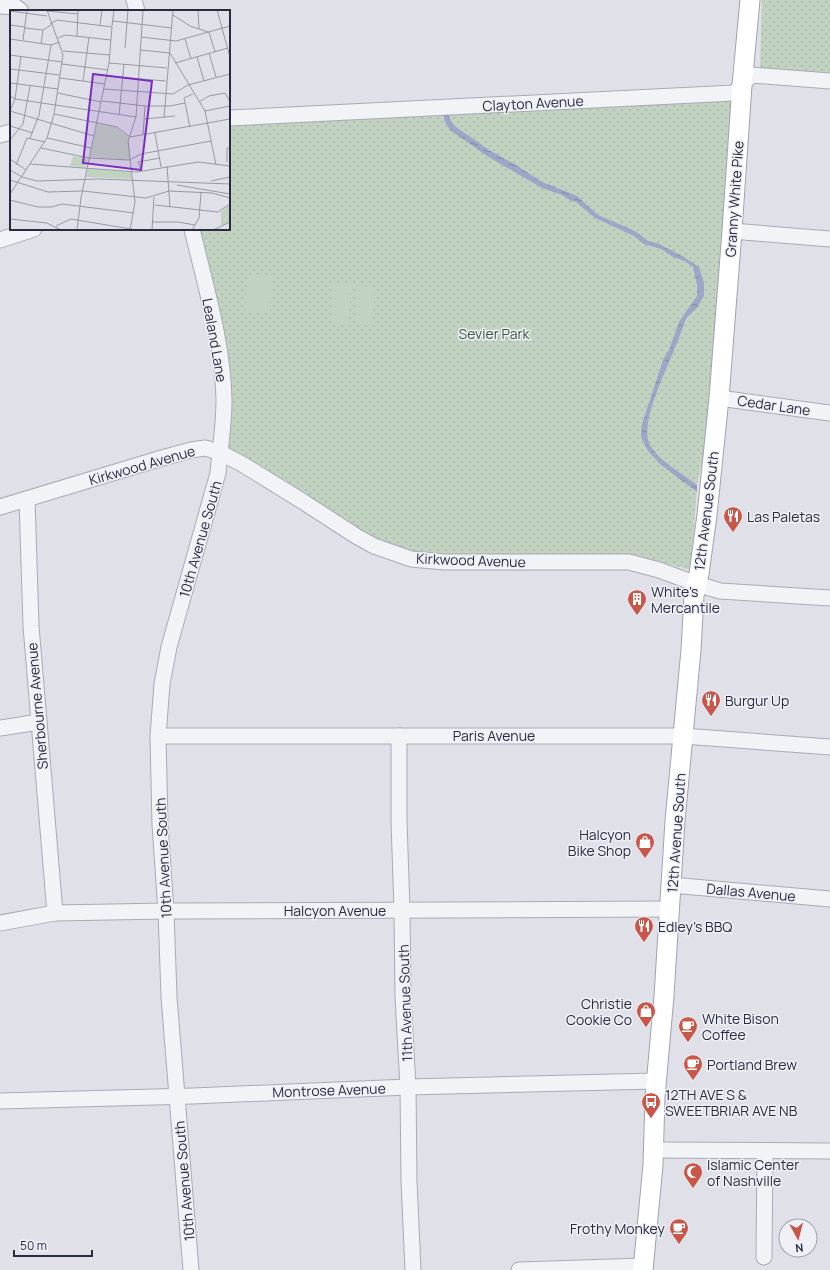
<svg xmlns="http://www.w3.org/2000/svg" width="830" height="1270" font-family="Manrope,sans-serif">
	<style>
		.grass { fill: url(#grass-dots) }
		.garden { fill: #c1d2c1 }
		.water { fill: url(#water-ripples) }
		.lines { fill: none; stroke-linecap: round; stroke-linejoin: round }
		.minor-casing { stroke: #a9aab5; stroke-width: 17 }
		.major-casing { stroke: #a0a2b4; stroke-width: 21 }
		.minor { stroke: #f2f3f7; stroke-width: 15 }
		.major { stroke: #fff; stroke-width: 19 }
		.labels { text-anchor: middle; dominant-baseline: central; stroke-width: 3; stroke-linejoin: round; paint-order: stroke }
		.street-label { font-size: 14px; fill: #292b3f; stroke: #eff0f6 }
		.park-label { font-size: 14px; fill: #375a39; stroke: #eff0f6 }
		.poi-label { font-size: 14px; fill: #292b3f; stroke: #eff0f6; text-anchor: start }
		.inset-road { fill: none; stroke: #9798a4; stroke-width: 1 }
		.view { fill: #7b2cbf; fill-opacity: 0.15; stroke: #7b2cbf; stroke-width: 2 }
		.inset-edge { fill: none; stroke: #292b3f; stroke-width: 2 }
	</style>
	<defs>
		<pattern id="grass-dots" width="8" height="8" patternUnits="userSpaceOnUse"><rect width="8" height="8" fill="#c1d2c1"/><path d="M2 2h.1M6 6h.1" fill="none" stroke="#a6b4a7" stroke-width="1.8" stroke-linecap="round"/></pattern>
		<pattern id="water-ripples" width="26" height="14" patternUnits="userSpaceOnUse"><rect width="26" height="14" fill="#9ca6c7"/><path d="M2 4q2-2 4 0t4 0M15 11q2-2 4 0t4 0" fill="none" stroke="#7f87a3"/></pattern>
	</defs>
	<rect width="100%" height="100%" fill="#e0e1e8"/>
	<g class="grass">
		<path d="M762 0H830V75L760 69Z"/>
		<path d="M735 97 712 414 697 485 691 570 641 557H430L384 545 289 488 227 447 196 229H229V122Z"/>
	</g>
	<g class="garden">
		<path d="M247 274 272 275 270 312 246 311Z"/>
		<path d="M333 285H351L349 323 331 322Z"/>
		<path d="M357 286 375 287 373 324 355 323Z"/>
	</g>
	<path class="water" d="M443 113H448L451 121 456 127 489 150 516 165 542 182 577 196 598 215 635 231 648 241 659 244 682 256 699 267 704 283V296L696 309 687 317 685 321C681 332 677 344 672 355 664 375 639 426 650 445 659 461 683 474 697 485V492L660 464 648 451 641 437 642 424 663 360 669 350 679 322 697 296V285L693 267 685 261 673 257 661 249 644 244 634 236 595 218 576 202 571 201 562 195 542 188 487 156 450 130 445 122Z"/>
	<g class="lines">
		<g class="minor-casing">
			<g id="minor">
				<path d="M134 0 137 11"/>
				<path d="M0 6 16 7 21 11"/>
				<path d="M229 118 734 93 752 75 830 81"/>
				<path d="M0 135 11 132"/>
				<path d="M732 231 830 239"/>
				<path d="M0 240 34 229"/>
				<path d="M719 398 830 413"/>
				<path d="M27 499 31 626 55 913"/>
				<path d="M0 507 162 458 191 450 205 448 219 452 242 464 302 501 356 536 374 546 411 559 445 562H629L659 570 697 584 720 591 830 598"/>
				<path d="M0 728 39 722"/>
				<path d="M158 736H683L830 747"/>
				<path d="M399 736V821L402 910 403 997 408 1087 409 1181 413 1270"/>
				<path d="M671 885 830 899"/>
				<path d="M0 923 55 913 166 911 670 909"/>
				<path d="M0 1101 193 1096 408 1087 657 1081"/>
				<path d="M654 1150 830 1151"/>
				<path d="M764 1257 765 1151"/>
				<path d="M191 1270 169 997 166 911 160 825 158 736 162 684 169 647 218 473C220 449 224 425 224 400 223 342 205 285 192 229"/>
				<path d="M519 1270 644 1266"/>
			</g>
		</g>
		<g class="major-casing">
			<path id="major" d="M643 1270 653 1165 655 1097 664 996 675 821 691 650 694 596 699 574 707 515 719 398 732 231 742 85 750 0"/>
		</g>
		<use href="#minor" class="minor"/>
		<use href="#major" class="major"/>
	</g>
	<defs>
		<g id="restaurant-pin" transform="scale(1)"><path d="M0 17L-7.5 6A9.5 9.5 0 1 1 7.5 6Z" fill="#c95749" stroke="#eff0f6"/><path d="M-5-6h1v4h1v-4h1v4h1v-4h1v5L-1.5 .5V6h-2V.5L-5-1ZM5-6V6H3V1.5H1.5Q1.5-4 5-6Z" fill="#fff"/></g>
		<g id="building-pin" transform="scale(1)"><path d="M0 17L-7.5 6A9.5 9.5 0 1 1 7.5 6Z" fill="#c95749" stroke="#eff0f6"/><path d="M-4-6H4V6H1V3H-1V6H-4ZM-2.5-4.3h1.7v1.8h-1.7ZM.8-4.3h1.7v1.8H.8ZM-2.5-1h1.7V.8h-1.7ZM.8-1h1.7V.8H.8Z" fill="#fff"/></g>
		<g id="shop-pin" transform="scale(1)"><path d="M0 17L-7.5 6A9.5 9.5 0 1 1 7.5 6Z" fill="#c95749" stroke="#eff0f6"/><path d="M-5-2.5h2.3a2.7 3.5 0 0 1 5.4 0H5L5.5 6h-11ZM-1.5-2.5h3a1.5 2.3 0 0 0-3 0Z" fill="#fff"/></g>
		<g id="cafe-pin" transform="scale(1)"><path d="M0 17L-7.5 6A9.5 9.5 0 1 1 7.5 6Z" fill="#c95749" stroke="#eff0f6"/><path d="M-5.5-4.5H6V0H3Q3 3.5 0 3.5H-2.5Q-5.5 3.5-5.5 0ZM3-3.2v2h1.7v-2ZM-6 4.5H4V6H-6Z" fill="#fff"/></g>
		<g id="bus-pin" transform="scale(1)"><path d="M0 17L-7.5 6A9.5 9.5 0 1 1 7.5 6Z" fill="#c95749" stroke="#eff0f6"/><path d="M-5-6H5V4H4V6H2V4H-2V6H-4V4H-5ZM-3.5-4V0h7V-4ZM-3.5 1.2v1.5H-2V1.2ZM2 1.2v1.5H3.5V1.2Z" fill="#fff"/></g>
		<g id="mosque-pin" transform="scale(1)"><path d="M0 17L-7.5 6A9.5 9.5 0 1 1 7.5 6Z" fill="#c95749" stroke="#eff0f6"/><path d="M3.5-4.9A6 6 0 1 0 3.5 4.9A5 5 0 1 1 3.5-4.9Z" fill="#fff"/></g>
	</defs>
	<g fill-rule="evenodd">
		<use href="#restaurant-pin" x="733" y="516"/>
		<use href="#building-pin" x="637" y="599"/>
		<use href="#restaurant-pin" x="711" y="700"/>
		<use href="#shop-pin" x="645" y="842"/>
		<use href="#restaurant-pin" x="644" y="926"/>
		<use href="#shop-pin" x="646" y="1011"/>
		<use href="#cafe-pin" x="688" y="1026"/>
		<use href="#cafe-pin" x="693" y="1064"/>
		<use href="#bus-pin" x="651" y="1102"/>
		<use href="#mosque-pin" x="693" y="1172"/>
		<use href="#cafe-pin" x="679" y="1228"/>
	</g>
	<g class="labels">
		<g class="street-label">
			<text transform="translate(533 103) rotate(-3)">Clayton Avenue</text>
			<text transform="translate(734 199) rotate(-86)">Granny White Pike</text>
			<text transform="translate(215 340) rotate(80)">Lealand Lane</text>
			<text transform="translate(774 405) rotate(8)">Cedar Lane</text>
			<text transform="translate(142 465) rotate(-16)">Kirkwood Avenue</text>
			<text transform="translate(706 511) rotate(-83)">12th Avenue South</text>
			<text transform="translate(200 539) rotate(-74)">10th Avenue South</text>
			<text transform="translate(471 560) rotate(2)">Kirkwood Avenue</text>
			<text transform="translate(37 706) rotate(-95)">Sherbourne Avenue</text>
			<text x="494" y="735">Paris Avenue</text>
			<text transform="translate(676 833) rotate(-86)">12th Avenue South</text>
			<text transform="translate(163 858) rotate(-93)">10th Avenue South</text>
			<text transform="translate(751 892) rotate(5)">Dallas Avenue</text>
			<text x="335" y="910">Halcyon Avenue</text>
			<text transform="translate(405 1003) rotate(-92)">11th Avenue South</text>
			<text transform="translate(329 1090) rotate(-2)">Montrose Avenue</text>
			<text transform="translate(184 1181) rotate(-95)">10th Avenue South</text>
		</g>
		<g class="park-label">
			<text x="494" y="333">Sevier Park</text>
		</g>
		<g class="poi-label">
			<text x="747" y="516">Las Paletas</text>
			<text x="651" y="591">White's<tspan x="651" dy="16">Mercantile</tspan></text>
			<text x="725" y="700">Burgur Up</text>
			<text x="631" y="834" text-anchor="end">Halcyon<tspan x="631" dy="16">Bike Shop</tspan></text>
			<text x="658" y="926">Edley's BBQ</text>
			<text x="632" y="1003" text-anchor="end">Christie<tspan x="632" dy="16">Cookie Co</tspan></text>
			<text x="702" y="1018">White Bison<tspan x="702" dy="16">Coffee</tspan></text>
			<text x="707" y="1064">Portland Brew</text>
			<text x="665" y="1094">12TH AVE S &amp;<tspan x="665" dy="16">SWEETBRIAR AVE NB</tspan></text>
			<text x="707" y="1164">Islamic Center<tspan x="707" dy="16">of Nashville</tspan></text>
			<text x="665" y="1228" text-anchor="end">Frothy Monkey</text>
		</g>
	</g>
	<g transform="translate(10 10)">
		<rect width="220" height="220" fill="#e0e1e8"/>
		<path d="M87 114 105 117 119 127 120 150 80 147ZM63 146 78 149 76 157 60 156ZM78 159 121 162 122 169 76 167ZM220 194V212L211 215V202Z" fill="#c1d2c1"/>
		<path class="inset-road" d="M188 0 189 19M207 0 220 47M0 1 37 6M37 1 68 4M163 5 180 16 198 22M103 11 162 18M40 14 47 10 102 17M0 15 15 17M90 15 92 0M102 16 104 0M15 18 33 20 41 15M199 22 205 42M67 26 68 0M131 27 166 31 220 16M48 28 55 25 101 30M0 29 41 35 50 32M175 29 181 49M13 30 17 0M31 34 33 20M115 38 118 0M130 40 160 43 195 101 206 155M53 41 100 45M199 43 206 67M0 45 52 52M11 46 5 89 0 101 84 126M187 47 194 71M99 53 157 58M165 53 218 38M52 54 98 60M0 59 50 65M96 66 156 71M50 68 95 74M73 71 79 27M0 73 48 79M94 79 163 84 178 75 220 64M48 83 91 92M0 86 5 89 126 107M92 91 135 96H160L175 93M189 92 199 86 215 83 220 92M195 101 220 96M44 104 107 117 120 127 220 109M109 105 114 54M154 108 163 0M134 109 165 106M0 116 23 123M180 117 174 88 183 84M145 123 151 157M133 125 135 96M20 128 29 105 41 35M37 128 81 138M0 130 13 114 20 76M31 138 79 148 119 150 131 144 201 131M0 149 16 160M217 152V138H220M20 154 127 162 188 152 220 156M6 155 17 128 35 132M157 156 160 197M0 160 12 167 27 171 88 169 220 174M132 161 128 152 150 148M0 170 38 182 73 181 136 188 159 181 202 183 220 188M201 171 220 167M167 175 220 184M0 184 37 128 44 104 53 45 37 0M0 190 28 197H42L52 194 124 203M145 195 208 202 220 194M0 209 37 213 51 220M143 212H168L185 215M46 216 61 209 127 220M67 220 71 188 99 53 102 17M120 220 125 192 118 131 126 107 133 0M142 220 144 187M182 220 189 208 191 183M203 220 220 212"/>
		<path class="view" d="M83 64 142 71 131 160 73 153Z"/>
		<rect width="220" height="220" class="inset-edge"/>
	</g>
	<g transform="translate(798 1238) rotate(173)"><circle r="19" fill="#eff0f6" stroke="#a0a1ad"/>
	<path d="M0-3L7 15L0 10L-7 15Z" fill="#c95749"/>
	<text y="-6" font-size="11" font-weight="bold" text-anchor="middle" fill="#292b3f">N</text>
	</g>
	<path d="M14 1250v6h78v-6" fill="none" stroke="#292b3f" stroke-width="2"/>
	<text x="20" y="1250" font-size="12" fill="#292b3f" stroke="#eff0f6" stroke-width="3" paint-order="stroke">50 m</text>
</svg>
